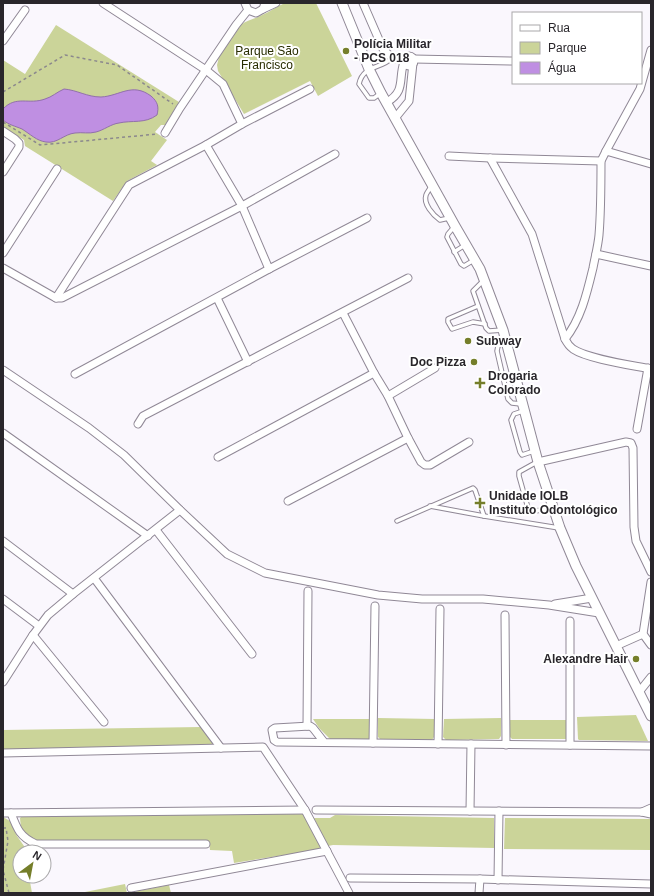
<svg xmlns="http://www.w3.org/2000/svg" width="654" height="896" font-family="Arial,sans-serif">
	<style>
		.green { fill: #cbd499 }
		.water { fill: #bf8fe2; stroke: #9270ab }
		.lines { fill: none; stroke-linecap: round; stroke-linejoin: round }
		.service-casing { stroke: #908896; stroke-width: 5.5 }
		.minor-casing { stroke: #908896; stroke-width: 9 }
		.tertiary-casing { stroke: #908896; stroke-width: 11 }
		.path { stroke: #8b888d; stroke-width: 1.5; stroke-dasharray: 3 3; stroke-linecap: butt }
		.service { stroke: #fff; stroke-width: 3.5 }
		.minor { stroke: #fff; stroke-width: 7 }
		.tertiary { stroke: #fff; stroke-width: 9 }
		.poi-dot { fill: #757e2a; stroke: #fff; stroke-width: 1.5 }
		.labels { text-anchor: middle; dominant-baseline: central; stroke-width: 4; stroke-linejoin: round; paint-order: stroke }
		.poi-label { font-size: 12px; font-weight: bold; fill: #29262b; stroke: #fff; text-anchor: start }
		.park-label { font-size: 12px; fill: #292d02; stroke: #fff }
	</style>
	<rect width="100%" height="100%" fill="#faf7fd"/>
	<g class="green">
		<path d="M285 3H316L352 76 318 96 310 81 244 114 218 71 217 65 219 57 241 25C247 20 255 19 262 15 270 12 277 6 285 3Z"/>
		<path d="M56 25 179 102 165 125H161L155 132 167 140 151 161 157 165 127 181 113 201 25 146 24 140 3 127V60L25 74Z"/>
		<path d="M636 715 648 741 579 740 578 739 577 717Z"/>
		<path d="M378 718 435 719 434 737 432 740 380 739 378 737Z"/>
		<path d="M501 718V736L499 739 446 740 443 737 444 719Z"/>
		<path d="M313 719H369V739H330L319 728Z"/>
		<path d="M510 720H567V737L566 739H512L510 737Z"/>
		<path d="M201 727 213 740V743L211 745 3 750V730Z"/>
		<path d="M301 813 304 814 322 846V849L234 863 232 851 210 850 209 841 36 840C23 836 21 830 20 818L23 815Z"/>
		<path d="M335 815 494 818V848L333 845 328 846 314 818H330Z"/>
		<path d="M3 817 10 821 17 836 24 846 25 852H20V876H29L32 893H3Z"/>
		<path d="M505 818 651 819V850L504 849Z"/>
		<path d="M125 884 127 893H80Z"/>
		<path d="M169 885 171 893H128Z"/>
	</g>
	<path class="water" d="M64 89C77 90 87 97 101 97 120 96 132 82 151 96 158 102 159 107 157 115 145 124 132 120 119 123 111 124 104 130 96 132 89 134 82 132 75 133 64 134 57 144 46 142 37 141 30 134 22 129 15 126 9 125 3 120V109C16 95 29 105 45 99 52 97 57 92 64 89Z"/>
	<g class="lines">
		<g class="service-casing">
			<g id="service">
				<path d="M381 93 374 98H369L359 84C363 65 381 69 392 58"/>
				<path d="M431 186C430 189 427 192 426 195 423 204 433 215 440 220L449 218"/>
				<path d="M454 227 448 234 447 237 461 264 464 266 474 260"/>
				<path d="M454 252 465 245"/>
				<path d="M484 280 473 291 486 328 489 331 503 330"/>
				<path d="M478 306 450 318 448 319V322L452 329 473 322 485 324"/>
				<path d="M505 341 498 346 497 351 508 399 512 403 521 404"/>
				<path d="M523 411 514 414 511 420 520 452 522 455 534 451"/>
				<path d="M537 462 519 472V476L528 508 534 511 552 509"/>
				<path d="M430 506 484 516 559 528"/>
				<path d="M397 521 473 488 475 490 484 516"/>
			</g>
		</g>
		<g class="minor-casing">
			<g id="minor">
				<path d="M103 3 206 70 223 84 242 124"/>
				<path d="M245 3 248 10 256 13 263 9 265 3"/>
				<path d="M363 3 383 49 392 58 403 60"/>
				<path d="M263 9 276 3"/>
				<path d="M3 41 25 10"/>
				<circle cx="409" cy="61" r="5"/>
				<path d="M414 59 513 61"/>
				<path d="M387 102C406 91 398 79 404 62"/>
				<path d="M396 117 409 101 413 63"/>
				<path d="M3 131 15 139 19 143V147L3 172"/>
				<path d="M165 133 180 108 236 25 248 10"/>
				<path d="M206 145 242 206 269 269"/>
				<path d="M606 151 640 89 651 50"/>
				<path d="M449 156 490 158 601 161"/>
				<path d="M490 158 532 234 565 339C567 343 569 346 573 349 588 359 631 365 651 369"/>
				<path d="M3 253 57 169"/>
				<path d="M596 254 651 266"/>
				<path d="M3 268 56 298H62L242 206 335 154"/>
				<path d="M56 298 129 185 206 145 242 124 310 89"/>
				<path d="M217 298 248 362"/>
				<path d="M343 313 374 373 388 396 408 438 421 462 425 465H430L469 442"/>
				<path d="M565 339C581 319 587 293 593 268 595 257 598 246 599 235 601 211 601 186 601 161L606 151 651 164"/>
				<path d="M3 370 89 428 124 455 180 510 227 554 265 573 378 595 422 599H483L549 605 599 613"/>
				<path d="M75 374 269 269 367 218"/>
				<path d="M388 396 435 368"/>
				<path d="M138 424 143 416 408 278"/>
				<path d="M637 429 648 368"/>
				<path d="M3 433 148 536"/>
				<path d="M218 457 374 373"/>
				<path d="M538 462 626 442 631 443 633 448 634 527 636 541 651 572"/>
				<path d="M288 501 408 438"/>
				<path d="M156 530 252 654"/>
				<path d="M3 541 73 594"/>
				<path d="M94 578 221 748"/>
				<path d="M651 582 643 634 651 645"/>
				<path d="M3 599 39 626"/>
				<path d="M555 604 592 598"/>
				<path d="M505 615 506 745"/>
				<path d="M570 621V745"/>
				<path d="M33 635 104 722"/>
				<path d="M616 646 643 634"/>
				<path d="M3 682 33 635 48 615 73 594 180 510"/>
				<path d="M639 692 651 677"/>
				<path d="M307 726 308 591"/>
				<path d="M324 742 313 728 310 726 275 728 272 730 274 740 277 742 651 746"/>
				<path d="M373 743 375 606"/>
				<path d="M438 744 440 609"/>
				<path d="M3 753 263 747 305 810 349 893"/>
				<path d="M316 810 642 812 651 814"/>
				<path d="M470 811 471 744"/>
				<path d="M642 812 651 808"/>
				<path d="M3 813 305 810"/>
				<path d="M11 813C17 829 20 837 36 844H206"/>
				<path d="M350 878 480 879 651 884"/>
				<path d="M498 880 499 811"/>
				<path d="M131 888 327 851"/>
				<path d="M479 893 480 879"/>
			</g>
		</g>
		<g class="tertiary-casing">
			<path id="tertiary" d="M342 3 369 69 381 93 455 226 480 269 503 330 538 462 560 528 576 566 651 716"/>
		</g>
		<g class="path">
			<path d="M3 92 65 55 117 65 173 104"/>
			<path d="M3 122 40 145 158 134"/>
			<path d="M3 828H6L8 841 3 870 9 893"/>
		</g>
		<use href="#service" class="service"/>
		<use href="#minor" class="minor"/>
		<use href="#tertiary" class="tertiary"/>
	</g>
	<g class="poi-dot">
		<circle cx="346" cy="51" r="4"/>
		<circle cx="468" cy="341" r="4"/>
		<circle cx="474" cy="362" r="4"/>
		<path d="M478 377h4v4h4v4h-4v4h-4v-4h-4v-4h4z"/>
		<path d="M478 497h4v4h4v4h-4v4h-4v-4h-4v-4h4z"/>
		<circle cx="636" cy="659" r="4"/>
	</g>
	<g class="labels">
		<g class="poi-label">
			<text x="354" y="44">Polícia Militar<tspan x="354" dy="14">- PCS 018</tspan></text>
			<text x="476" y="341">Subway</text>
			<text x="466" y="362" text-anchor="end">Doc Pizza</text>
			<text x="488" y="376">Drogaria<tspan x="488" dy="14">Colorado</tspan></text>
			<text x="489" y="496">Unidade IOLB<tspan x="489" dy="14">Instituto Odontológico</tspan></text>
			<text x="628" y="659" text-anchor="end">Alexandre Hair</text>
		</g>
		<g class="park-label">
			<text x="267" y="51">Parque São<tspan x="267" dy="14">Francisco</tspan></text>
		</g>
	</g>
	<rect width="654" height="896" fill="none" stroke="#29262b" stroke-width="8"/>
	<rect x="512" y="12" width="130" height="72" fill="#ffffff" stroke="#a9a8aa"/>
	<rect x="520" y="25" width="20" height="6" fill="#ffffff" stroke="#a9a8aa"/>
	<text x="548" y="32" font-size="12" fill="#29262b">Rua</text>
	<rect x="520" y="42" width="20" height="12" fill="#cbd499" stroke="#a9a8aa"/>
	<text x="548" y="52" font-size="12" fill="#29262b">Parque</text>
	<rect x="520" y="62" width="20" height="12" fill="#bf8fe2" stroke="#a9a8aa"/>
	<text x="548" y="72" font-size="12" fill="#29262b">Água</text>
	<g transform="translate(32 864) rotate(32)"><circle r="19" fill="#ffffff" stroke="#a9a8aa"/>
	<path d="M0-3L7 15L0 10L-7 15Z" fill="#757e2a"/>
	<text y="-6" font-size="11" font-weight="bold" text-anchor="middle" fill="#29262b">N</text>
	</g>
</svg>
